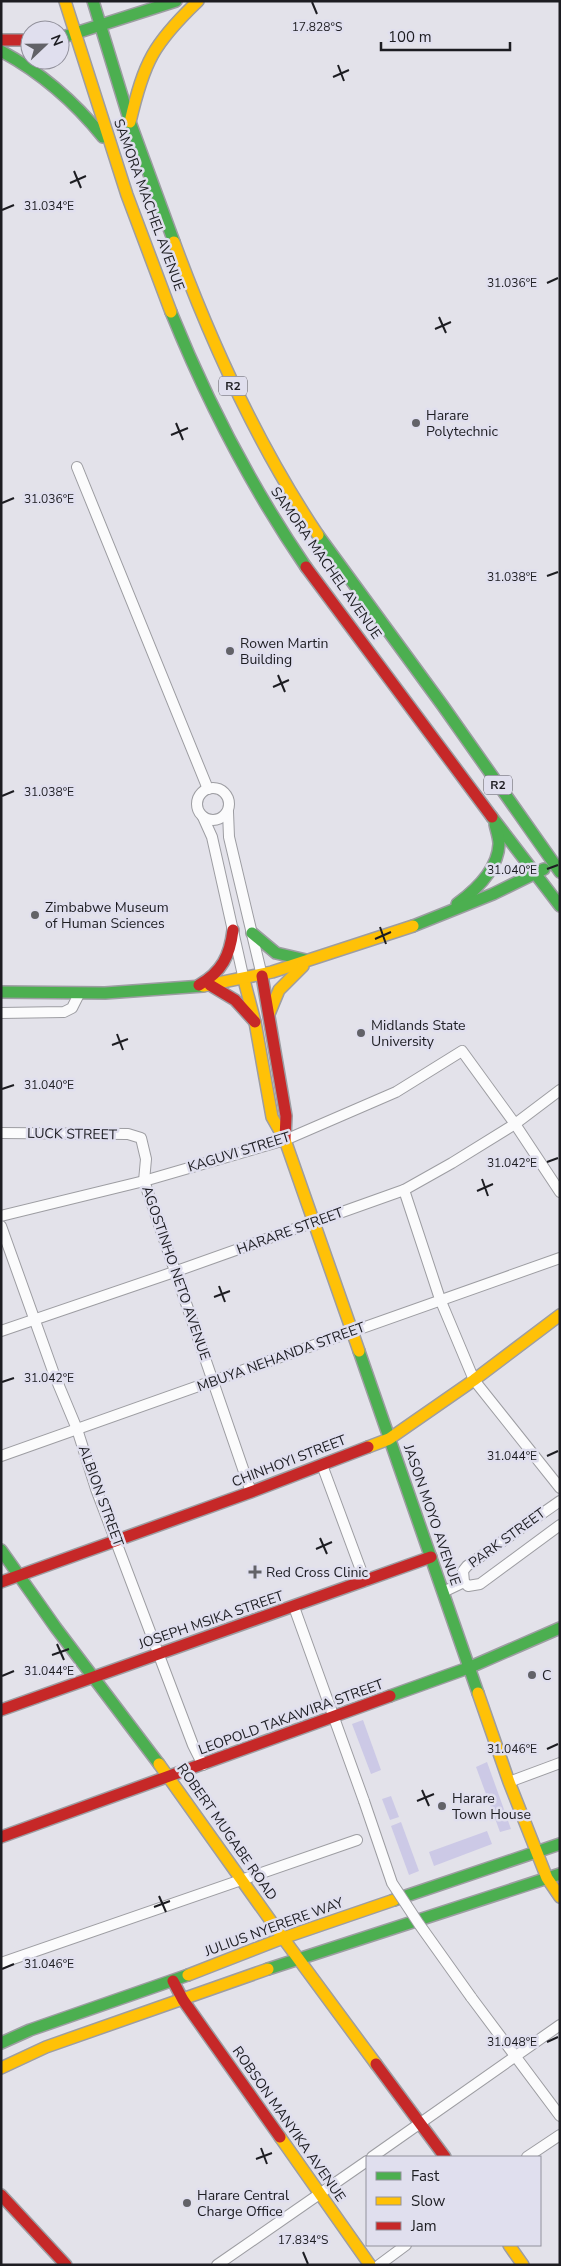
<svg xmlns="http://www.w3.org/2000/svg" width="561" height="2266" font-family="'Nunito Sans',sans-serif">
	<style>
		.green { fill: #ccc9e6 }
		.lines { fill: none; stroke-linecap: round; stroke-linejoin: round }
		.street-casing { stroke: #9d9da2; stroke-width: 12 }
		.fast-casing { stroke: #9d9da2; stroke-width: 14 }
		.slow-casing { stroke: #9d9da2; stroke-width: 14 }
		.jam-casing { stroke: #9d9da2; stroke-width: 14 }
		.street { stroke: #fbfbfc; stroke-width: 10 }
		.fast { stroke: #4caf50; stroke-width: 11 }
		.slow { stroke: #ffc107; stroke-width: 11 }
		.jam { stroke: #c62828; stroke-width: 11 }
		.street-bridge-casing { stroke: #9d9da2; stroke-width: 12; stroke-linecap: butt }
		.street-bridge { stroke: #fbfbfc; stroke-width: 10 }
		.ticks { fill: none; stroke: #1d1d22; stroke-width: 2 }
		.poi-dot { fill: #626268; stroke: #e0dfee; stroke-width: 2 }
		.labels { text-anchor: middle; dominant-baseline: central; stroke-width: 5; stroke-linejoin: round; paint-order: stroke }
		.shield { fill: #e0dfee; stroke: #58575f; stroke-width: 1 }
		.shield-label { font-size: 12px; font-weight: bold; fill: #1d1d22 }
		.street-label { font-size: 14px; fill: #1d1d22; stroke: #e0dfee }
		.poi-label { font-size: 14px; fill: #1d1d22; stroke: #e0dfee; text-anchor: start }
		.ticks-label { font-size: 12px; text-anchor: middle; fill: #1d1d22; stroke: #e0dfee; stroke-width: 5; stroke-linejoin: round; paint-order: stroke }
	</style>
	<rect width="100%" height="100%" fill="#e3e2ea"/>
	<g class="green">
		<path d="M363 1720 381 1770 371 1774 352 1724Z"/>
		<path d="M487 1762 511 1829 500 1832 476 1767Z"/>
		<path d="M391 1796 399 1817 390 1820 382 1799Z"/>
		<path d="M401 1822 419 1871 409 1875 391 1826Z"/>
		<path d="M487 1831 492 1844 434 1866 429 1852Z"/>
	</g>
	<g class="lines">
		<g class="street-casing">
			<g id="street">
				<path d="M77 467 208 789"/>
				<circle cx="213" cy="804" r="16"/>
				<path d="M228 812 229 837 262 976"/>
				<path d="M203 817 212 837 244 980"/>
				<path d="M1 1013 64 1012 72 1008 79 994"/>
				<path d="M1 1133 128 1134 141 1138 146 1159 144 1181 251 1492"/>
				<path d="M404 1190 440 1299 474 1380 560 1488"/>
				<path d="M1 1216 144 1181 285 1140 396 1092 462 1051 515 1124 560 1192"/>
				<path d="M1 1226 54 1374 77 1429 96 1489 193 1745 203 1765"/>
				<path d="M1 1331 174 1272 404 1190 452 1163 515 1124 560 1090"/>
				<path d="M1 1456 560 1258"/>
				<path d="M322 1465 365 1581"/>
				<path d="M560 1501 467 1566 463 1571 464 1582 468 1586 480 1584 560 1525"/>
				<path d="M443 1592 464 1582"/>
				<path d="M294 1607 364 1801"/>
				<path d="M509 1782 560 1763"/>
				<path d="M1 1963 357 1840"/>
				<path d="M471 1997 560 2116"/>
				<path d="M372 2157 560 2025"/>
				<path d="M527 2157 560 2135"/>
				<path d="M217 2265 367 2161"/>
				<path d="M379 2265 406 2245"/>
			</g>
		</g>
		<g class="fast-casing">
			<g id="fast">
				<path d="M93 1 130 122 174 242"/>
				<path d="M60 38 176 1"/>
				<path d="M1 51C42 73 74 101 103 137"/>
				<path d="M171 312C207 401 252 488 306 567"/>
				<path d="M318 535 443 706 560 872"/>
				<path d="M492 817 560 906"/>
				<path d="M457 904C476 890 498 870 499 844 499 837 496 830 495 824"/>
				<path d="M413 926 493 894 544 869"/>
				<path d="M252 933 276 953 306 960"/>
				<path d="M1 992 105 993 203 986"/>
				<path d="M359 1351 478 1693"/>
				<path d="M1 1550 56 1628 159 1764"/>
				<path d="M390 1696 468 1668 560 1628"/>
				<path d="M394 1900 560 1844"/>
				<path d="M268 1969 560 1874"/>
				<path d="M1 2043 30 2030 188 1975"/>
			</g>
		</g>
		<g class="slow-casing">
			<g id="slow">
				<path d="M65 1 127 195 171 312"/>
				<path d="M130 122C144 62 153 44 198 1"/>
				<path d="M174 242C212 345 257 444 318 535"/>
				<path d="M244 980 255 1022 272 1117 285 1140 359 1351"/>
				<path d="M203 986 272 972 413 926"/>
				<path d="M269 1014 279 990 303 966"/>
				<path d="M368 1447 389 1439 474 1380 560 1315"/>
				<path d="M478 1693 509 1782 547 1878 560 1897"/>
				<path d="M159 1764 283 1938 376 2064"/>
				<path d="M188 1975 283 1938 394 1900"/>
				<path d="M1 2068 46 2047 268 1969"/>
				<path d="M280 2137 370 2265"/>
				<path d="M509 2245 523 2265"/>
			</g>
		</g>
		<g class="jam-casing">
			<g id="jam">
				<path d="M1 40H30"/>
				<path d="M306 567 492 817"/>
				<path d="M262 976 286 1116 285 1139"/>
				<path d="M199 985C222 972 230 955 233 930"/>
				<path d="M210 985 235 1000 255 1022"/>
				<path d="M1 1582 251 1492 368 1447"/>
				<path d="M1 1710 431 1557"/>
				<path d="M1 1837 390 1696"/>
				<path d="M173 1981 183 2000 280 2137"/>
				<path d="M376 2064 445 2157"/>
				<path d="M1 2195 66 2265"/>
			</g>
		</g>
		<use href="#street" class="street"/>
		<use href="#fast" class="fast"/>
		<use href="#slow" class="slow"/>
		<use href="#jam" class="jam"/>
		<g class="street-bridge-casing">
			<path id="street-bridge" d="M364 1801 392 1883 419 1924 471 1997"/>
		</g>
		<use href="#street-bridge" class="street-bridge"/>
	</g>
	<path class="ticks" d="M312 2 317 14M338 65 344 81M333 77 349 70M74 171 81 188M70 183 86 176M2 210 14 205M547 283 558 278M439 317 446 333M435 329 451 322M176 423 183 440M171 435 188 428M2 503 14 498M547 576 558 572M278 675 285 692M273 687 289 680M2 796 14 791M547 869 558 865M380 927 386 944M375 939 391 932M117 1034 123 1050M112 1045 128 1039M2 1089 14 1085M547 1162 558 1158M482 1179 488 1196M477 1191 493 1184M219 1286 225 1302M214 1297 230 1291M2 1382 14 1378M547 1456 558 1451M320 1538 327 1554M316 1549 332 1542M57 1644 64 1660M52 1655 69 1649M2 1676 14 1671M547 1749 558 1744M422 1790 429 1806M417 1801 434 1794M159 1896 166 1912M154 1907 170 1901M2 1969 14 1964M547 2042 558 2037M261 2148 267 2164M256 2159 272 2153M303 2252 308 2264"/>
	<g class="poi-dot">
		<circle cx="416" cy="423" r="5"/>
		<circle cx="230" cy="651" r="5"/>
		<circle cx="35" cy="915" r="5"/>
		<circle cx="361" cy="1033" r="5"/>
		<path d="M252.5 1564.5h5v5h5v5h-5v5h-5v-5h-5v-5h5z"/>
		<circle cx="532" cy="1675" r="5"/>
		<circle cx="442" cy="1806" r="5"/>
		<circle cx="187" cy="2203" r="5"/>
	</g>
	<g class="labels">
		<g class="shield">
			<rect x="219" y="376.5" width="28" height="19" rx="4"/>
			<rect x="484" y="775.5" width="28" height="19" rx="4"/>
		</g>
		<g class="shield-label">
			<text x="233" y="386">R2</text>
			<text x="498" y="785">R2</text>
		</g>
		<g class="street-label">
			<text transform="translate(149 205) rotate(70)">SAMORA MACHEL AVENUE</text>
			<text transform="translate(326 563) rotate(55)">SAMORA MACHEL AVENUE</text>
			<text transform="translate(72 1134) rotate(1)">LUCK STREET</text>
			<text transform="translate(239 1152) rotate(-17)">KAGUVI STREET</text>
			<text transform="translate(290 1231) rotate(-20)">HARARE STREET</text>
			<text transform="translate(176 1273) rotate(71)">AGOSTINHO NETO AVENUE</text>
			<text transform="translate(281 1357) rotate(-20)">MBUYA NEHANDA STREET</text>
			<text transform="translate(289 1461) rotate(-21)">CHINHOYI STREET</text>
			<text transform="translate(101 1496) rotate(70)">ALBION STREET</text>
			<text transform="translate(432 1515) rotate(71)">JASON MOYO AVENUE</text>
			<text transform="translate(507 1538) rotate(-36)">PARK STREET</text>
			<text transform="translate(211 1620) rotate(-19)">JOSEPH MSIKA STREET</text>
			<text transform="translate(291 1717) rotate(-20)">LEOPOLD TAKAWIRA STREET</text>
			<text transform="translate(227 1832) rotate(55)">ROBERT MUGABE ROAD</text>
			<text transform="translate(274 1927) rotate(-20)">JULIUS NYERERE WAY</text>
			<text transform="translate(289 2124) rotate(55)">ROBSON MANYIKA AVENUE</text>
		</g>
		<g class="poi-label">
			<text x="426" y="415">Harare<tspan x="426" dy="16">Polytechnic</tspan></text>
			<text x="240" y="643">Rowen Martin<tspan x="240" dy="16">Building</tspan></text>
			<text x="45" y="907">Zimbabwe Museum<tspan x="45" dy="16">of Human Sciences</tspan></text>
			<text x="371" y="1025">Midlands State<tspan x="371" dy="16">University</tspan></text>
			<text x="266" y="1572">Red Cross Clinic</text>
			<text x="542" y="1675">C</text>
			<text x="452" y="1798">Harare<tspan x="452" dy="16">Town House</tspan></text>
			<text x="197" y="2195">Harare Central<tspan x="197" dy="16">Charge Office</tspan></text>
		</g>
	</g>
	<g class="ticks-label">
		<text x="317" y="31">17.828°S</text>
		<text x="49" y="210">31.034°E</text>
		<text x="512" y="287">31.036°E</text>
		<text x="49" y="503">31.036°E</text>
		<text x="512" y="581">31.038°E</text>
		<text x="49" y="796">31.038°E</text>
		<text x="512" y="874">31.040°E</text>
		<text x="49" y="1089">31.040°E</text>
		<text x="512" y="1167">31.042°E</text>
		<text x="49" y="1382">31.042°E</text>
		<text x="512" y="1460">31.044°E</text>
		<text x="49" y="1675">31.044°E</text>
		<text x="512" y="1753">31.046°E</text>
		<text x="49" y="1968">31.046°E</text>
		<text x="512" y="2046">31.048°E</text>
		<text x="303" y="2244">17.834°S</text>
	</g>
	<rect width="561" height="2266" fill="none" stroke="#1d1d22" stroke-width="5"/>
	<rect x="366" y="2156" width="175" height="90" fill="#e0dfee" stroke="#92919c"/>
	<rect x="376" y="2172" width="25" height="8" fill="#4caf50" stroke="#92919c"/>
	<text x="411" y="2181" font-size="15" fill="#1d1d22">Fast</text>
	<rect x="376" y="2197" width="25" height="8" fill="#ffc107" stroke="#92919c"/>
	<text x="411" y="2206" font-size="15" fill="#1d1d22">Slow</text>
	<rect x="376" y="2222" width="25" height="8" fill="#c62828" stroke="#92919c"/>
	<text x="411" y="2231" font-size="15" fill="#1d1d22">Jam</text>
	<g transform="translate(45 45) rotate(68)"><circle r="24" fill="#e0dfee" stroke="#92919c"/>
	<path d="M0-4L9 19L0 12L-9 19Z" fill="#626268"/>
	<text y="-8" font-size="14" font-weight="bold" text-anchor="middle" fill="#1d1d22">N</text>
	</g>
	<path d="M381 42v8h129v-8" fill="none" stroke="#1d1d22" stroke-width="2.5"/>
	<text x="388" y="42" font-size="15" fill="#1d1d22" stroke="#e0dfee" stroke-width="4" paint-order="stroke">100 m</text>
</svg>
